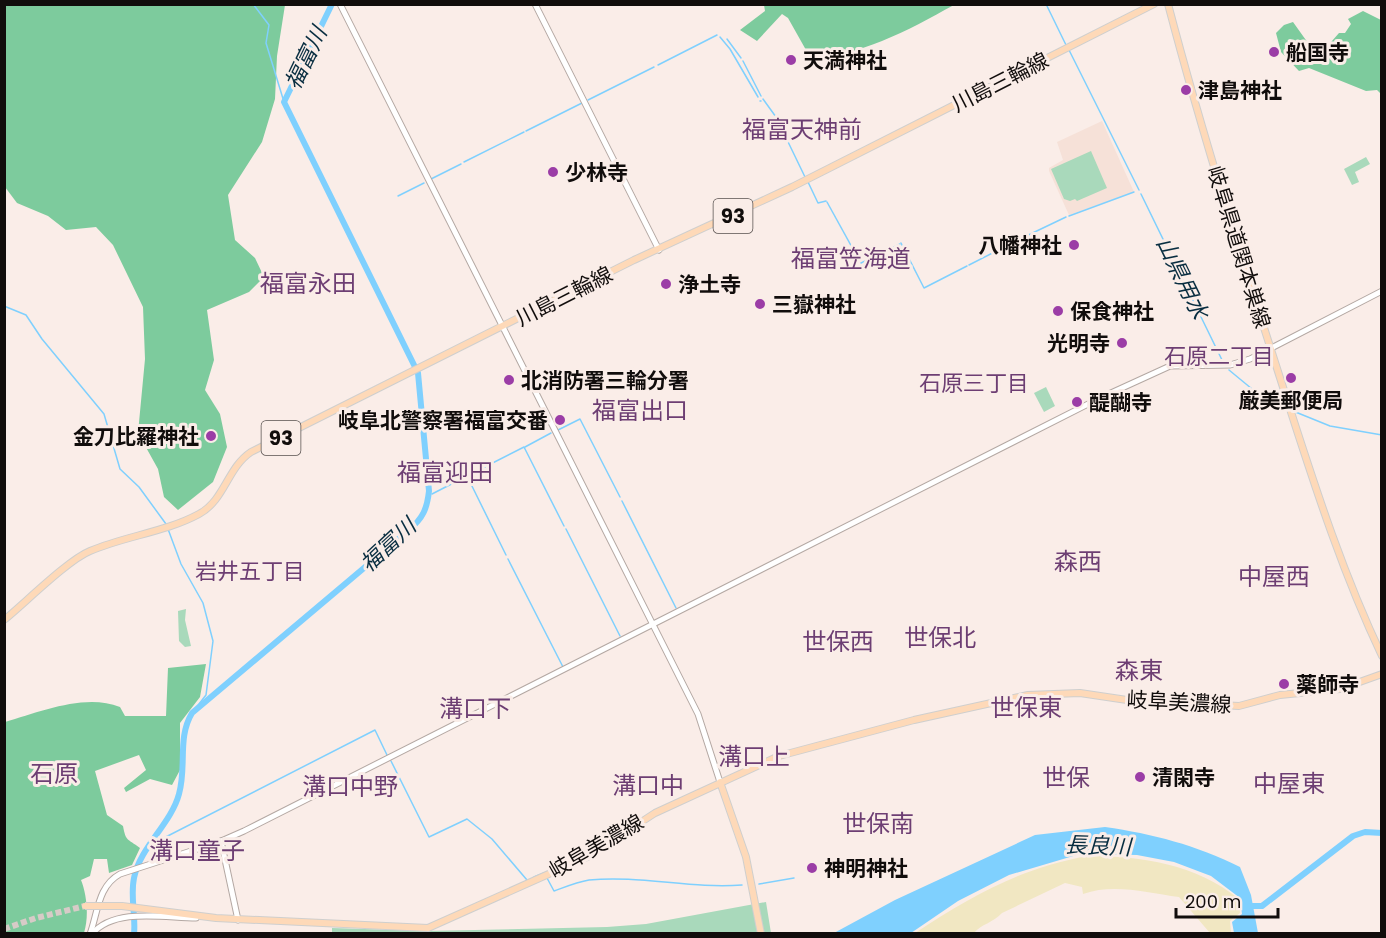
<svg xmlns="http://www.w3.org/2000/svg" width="1386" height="938" font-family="Poppins,'Noto Sans JP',sans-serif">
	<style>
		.built { fill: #f6e1d8 }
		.green { fill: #a9d9bb }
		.forest { fill: #7dcb9d }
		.sand { fill: #f1e7c2 }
		.water { fill: #7fd0fe }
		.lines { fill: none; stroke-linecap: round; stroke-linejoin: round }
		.stream { stroke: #7fd0fe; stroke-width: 1.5 }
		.river { stroke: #7fd0fe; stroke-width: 6 }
		.major-tunnel { stroke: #d7cbc7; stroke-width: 6; stroke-dasharray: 6 3; stroke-linecap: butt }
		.minor-casing { stroke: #b4a8a3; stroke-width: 7 }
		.major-casing { stroke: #cfcfce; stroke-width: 8 }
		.minor { stroke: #fff; stroke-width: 5 }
		.major { stroke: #fed9b8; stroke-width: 6 }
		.major-bridge-casing { stroke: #cfcfce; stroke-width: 8; stroke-linecap: butt }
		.major-bridge { stroke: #fed9b8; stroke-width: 6 }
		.poi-dot { fill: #9b3da6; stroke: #faede8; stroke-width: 2 }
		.labels { text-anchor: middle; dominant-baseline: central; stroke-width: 6; stroke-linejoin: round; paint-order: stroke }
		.shield { fill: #faede8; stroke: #57504e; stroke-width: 1.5 }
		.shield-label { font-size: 20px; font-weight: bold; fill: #110d0c }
		.poi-label { font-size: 21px; font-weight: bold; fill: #110d0c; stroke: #faede8; text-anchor: start }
		.street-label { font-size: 21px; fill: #110d0c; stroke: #faede8 }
		.water-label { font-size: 22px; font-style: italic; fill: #082d40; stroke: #faede8 }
		.neighbourhood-label { font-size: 22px; fill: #6d3e73; stroke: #faede8 }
		.quarter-label { font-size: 24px; fill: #6d3e73; stroke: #faede8 }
	</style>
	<rect width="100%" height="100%" fill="#faede8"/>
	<path class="built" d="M1102 121 1134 192 1069 215 1049 171V168L1063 160 1057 142Z"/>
	<g class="green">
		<path d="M1091 151 1107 188 1077 201 1075 199 1070 201 1064 199 1051 169Z"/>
		<path d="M1366 157 1370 164 1355 172 1359 182 1352 185 1344 169Z"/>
		<path d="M1046 387 1055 406 1044 412 1034 393Z"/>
		<path d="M186 609 185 620 191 646 185 647 179 641 178 611Z"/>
		<path d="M766 902 771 933 332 934V928L427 931 607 927 646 924Z"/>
	</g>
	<g class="forest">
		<path d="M5 4 285 5 277 56 275 99 262 142 228 195 235 240 255 258 264 277 249 292 207 310 214 360 205 390 220 414 227 447 213 482 178 510 164 497 158 469 138 433 145 359 143 307 113 245 96 227 66 230 48 216 17 203 5 187Z"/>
		<path d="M764 5V4L954 5C930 18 907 31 882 41 859 50 837 55 815 66L788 18 782 14 757 41 740 30 765 11Z"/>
		<path d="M1363 11 1381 20V94L1377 90 1366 91 1309 68 1299 71 1281 52 1276 33 1284 25 1293 22 1318 57 1339 33H1345L1351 24 1348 19Z"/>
		<path d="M206 664 200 697 180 723V770L172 785 150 779 126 792 124 788 146 770 139 755 95 771 107 815 123 826C126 842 127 838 140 848L132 865 109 873 107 859H94L90 876 81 880C87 895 89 917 84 933L5 934V722C40 712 85 693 120 707L125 716H166L168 668Z"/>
	</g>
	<path class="sand" d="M1088 856C1143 856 1195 864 1239 899L1240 913 1230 921 1231 933H1210L1179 897C1147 893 1114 883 1083 894L1082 887 1065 883 1002 913C993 923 981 924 974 933H915C972 896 1020 868 1088 856Z"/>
	<path class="water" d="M1105 827C1153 834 1196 845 1240 867L1251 895 1258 933H1234L1232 922 1242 914 1240 898 1211 876 1174 862 1137 855 1080 854 1009 875 958 901 911 933H834L895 900 1035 835Z"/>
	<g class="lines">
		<g class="stream">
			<path d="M253 4 269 25 266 43 284 102"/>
			<path d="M1046 4 1066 45"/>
			<path d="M720 37 730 49 758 97"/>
			<path d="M727 39 741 58"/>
			<path d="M1069 50 1139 190"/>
			<path d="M743 61 761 96"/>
			<path d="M658 65 717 35"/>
			<path d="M763 99 776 117 805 177"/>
			<path d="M588 100 654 67"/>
			<path d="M760 101H761"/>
			<path d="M526 131 582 103"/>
			<path d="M464 162 524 132"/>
			<path d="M431 179 461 164"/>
			<path d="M808 182 818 203 826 201"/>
			<path d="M1141 194 1223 362"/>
			<path d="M398 196 424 183"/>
			<path d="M827 202 859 260"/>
			<path d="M1069 216 1134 192"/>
			<path d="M1020 239 1066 217"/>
			<path d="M901 243 924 288 967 266"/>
			<path d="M861 263 900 244"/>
			<path d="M969 265 1018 240"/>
			<path d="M4 306 26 315 42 339 104 414 120 469 139 487 166 524"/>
			<path d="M1229 370 1269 403 1286 408"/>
			<path d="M1293 411 1330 426 1382 435"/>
			<path d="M558 430 580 419 620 497"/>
			<path d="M525 447 551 433"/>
			<path d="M467 476 524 447 564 526"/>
			<path d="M429 494 430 495"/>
			<path d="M432 494 467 476 506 555"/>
			<path d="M622 501 676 608"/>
			<path d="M168 529 181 564 203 603 213 641 206 695 192 713"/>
			<path d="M566 529 620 636"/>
			<path d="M508 559 563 667"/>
			<path d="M391 761 429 837 467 819 492 839 527 880"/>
			<path d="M152 844 375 730 387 755"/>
			<path d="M534 877 544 873"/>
			<path d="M547 878 554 891C565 887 577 882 589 880 640 875 691 889 742 885"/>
			<path d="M759 884 794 878"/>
		</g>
		<g class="river">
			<path d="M1250 906H1262L1353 836 1365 832 1382 833"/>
			<path d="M134 934C136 915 130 897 134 878 140 847 171 824 179 794 187 766 177 738 192 713L409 530C423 518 427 509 429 491L418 373 284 102 332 4"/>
		</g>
		<path class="major-tunnel" d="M4 929 36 918 85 906"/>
		<g class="minor-casing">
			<g id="minor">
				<path d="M340 4 698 714 720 782"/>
				<path d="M535 4 659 250"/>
				<path d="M221 841 238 920"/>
				<path d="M90 934C98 912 98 886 120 874L219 842 244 831 1100 398 1170 366 1230 365 1250 359 1382 291"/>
				<path d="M92 934C115 907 165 918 196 918"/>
			</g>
		</g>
		<g class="major-casing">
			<g id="major">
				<path d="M1168 4C1204 141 1247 275 1290 409 1317 493 1344 576 1382 656"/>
				<path d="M4 620C25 603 68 560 90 551 125 536 166 532 199 514 225 500 227 468 251 452L634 260 792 187 1154 4"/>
				<path d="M720 782 746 857 761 934"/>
				<path d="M122 906 216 918 428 928 589 856 655 813 779 756 914 720 1028 695 1080 693 1127 700 1239 706 1280 695 1340 689 1382 674"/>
			</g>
		</g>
		<use href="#minor" class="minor"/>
		<use href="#major" class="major"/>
		<g class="major-bridge-casing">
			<path id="major-bridge" d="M85 906H122"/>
		</g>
		<use href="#major-bridge" class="major-bridge"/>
	</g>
	<g class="poi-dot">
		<circle cx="1274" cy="52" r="6"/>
		<circle cx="791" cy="60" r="6"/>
		<circle cx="1186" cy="90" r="6"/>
		<circle cx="553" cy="172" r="6"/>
		<circle cx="1074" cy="245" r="6"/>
		<circle cx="666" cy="284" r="6"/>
		<circle cx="760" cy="304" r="6"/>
		<circle cx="1058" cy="311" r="6"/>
		<circle cx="1122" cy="343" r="6"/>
		<circle cx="1291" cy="378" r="6"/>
		<circle cx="509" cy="380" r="6"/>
		<circle cx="1077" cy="402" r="6"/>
		<circle cx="560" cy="420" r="6"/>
		<circle cx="211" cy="436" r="6"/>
		<circle cx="1284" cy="684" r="6"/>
		<circle cx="1140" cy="777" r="6"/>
		<circle cx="812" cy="868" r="6"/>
	</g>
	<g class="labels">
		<g class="shield">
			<rect x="713.5" y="199" width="39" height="34" rx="4.5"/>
			<rect x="261.5" y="421" width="39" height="34" rx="4.5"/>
		</g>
		<g class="shield-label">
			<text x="733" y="216">93</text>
			<text x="281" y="438">93</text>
		</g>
		<g class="poi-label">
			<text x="1286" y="52">船国寺</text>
			<text x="803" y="60">天満神社</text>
			<text x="1198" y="90">津島神社</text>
			<text x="565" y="172">少林寺</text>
			<text x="1062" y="245" text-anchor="end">八幡神社</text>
			<text x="678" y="284">浄土寺</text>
			<text x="772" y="304">三嶽神社</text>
			<text x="1070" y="311">保食神社</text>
			<text x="1110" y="343" text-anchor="end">光明寺</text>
			<text x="521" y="380">北消防署三輪分署</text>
			<text x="1291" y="400" text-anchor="middle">厳美郵便局</text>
			<text x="1089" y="402">醍醐寺</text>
			<text x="548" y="420" text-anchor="end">岐阜北警察署福富交番</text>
			<text x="199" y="436" text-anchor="end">金刀比羅神社</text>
			<text x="1296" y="684">薬師寺</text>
			<text x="1152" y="777">清閑寺</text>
			<text x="824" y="868">神明神社</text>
		</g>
		<g class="street-label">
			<text transform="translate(1000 82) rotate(-27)">川島三輪線</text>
			<text transform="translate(1239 247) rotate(73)">岐阜県道関本巣線</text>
			<text transform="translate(564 296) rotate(-27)">川島三輪線</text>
			<text transform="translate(1179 702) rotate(3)">岐阜美濃線</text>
			<text transform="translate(596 846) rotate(-30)">岐阜美濃線</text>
		</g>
		<g class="water-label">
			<text transform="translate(306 58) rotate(-64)">福富川</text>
			<text transform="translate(1182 278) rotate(64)">山県用水</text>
			<text transform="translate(388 545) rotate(-43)">福富川</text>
			<text transform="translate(1098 846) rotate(2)">長良川</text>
		</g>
		<g class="neighbourhood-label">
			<text x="1219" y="356">石原二丁目</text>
			<text x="974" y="383">石原三丁目</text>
			<text x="250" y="571">岩井五丁目</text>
		</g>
		<g class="quarter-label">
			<text x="802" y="129">福富天神前</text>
			<text x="851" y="258">福富笠海道</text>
			<text x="308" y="283">福富永田</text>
			<text x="640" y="410">福富出口</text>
			<text x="445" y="472">福富迎田</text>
			<text x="1078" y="561">森西</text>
			<text x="1274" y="576">中屋西</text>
			<text x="940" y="637">世保北</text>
			<text x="838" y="641">世保西</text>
			<text x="1139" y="670">森東</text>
			<text x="1026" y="707">世保東</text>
			<text x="475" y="708">溝口下</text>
			<text x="754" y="756">溝口上</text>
			<text x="54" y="773">石原</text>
			<text x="1066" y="777">世保</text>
			<text x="1289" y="783">中屋東</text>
			<text x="648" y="785">溝口中</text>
			<text x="350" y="786">溝口中野</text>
			<text x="878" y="823">世保南</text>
			<text x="197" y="850">溝口童子</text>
		</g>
	</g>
	<rect width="1386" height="938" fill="none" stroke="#110d0c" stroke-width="12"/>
	<path d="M1176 908v9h102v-9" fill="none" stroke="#110d0c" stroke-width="3"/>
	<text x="1185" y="908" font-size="18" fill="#110d0c" stroke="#faede8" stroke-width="4.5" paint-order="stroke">200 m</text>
</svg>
